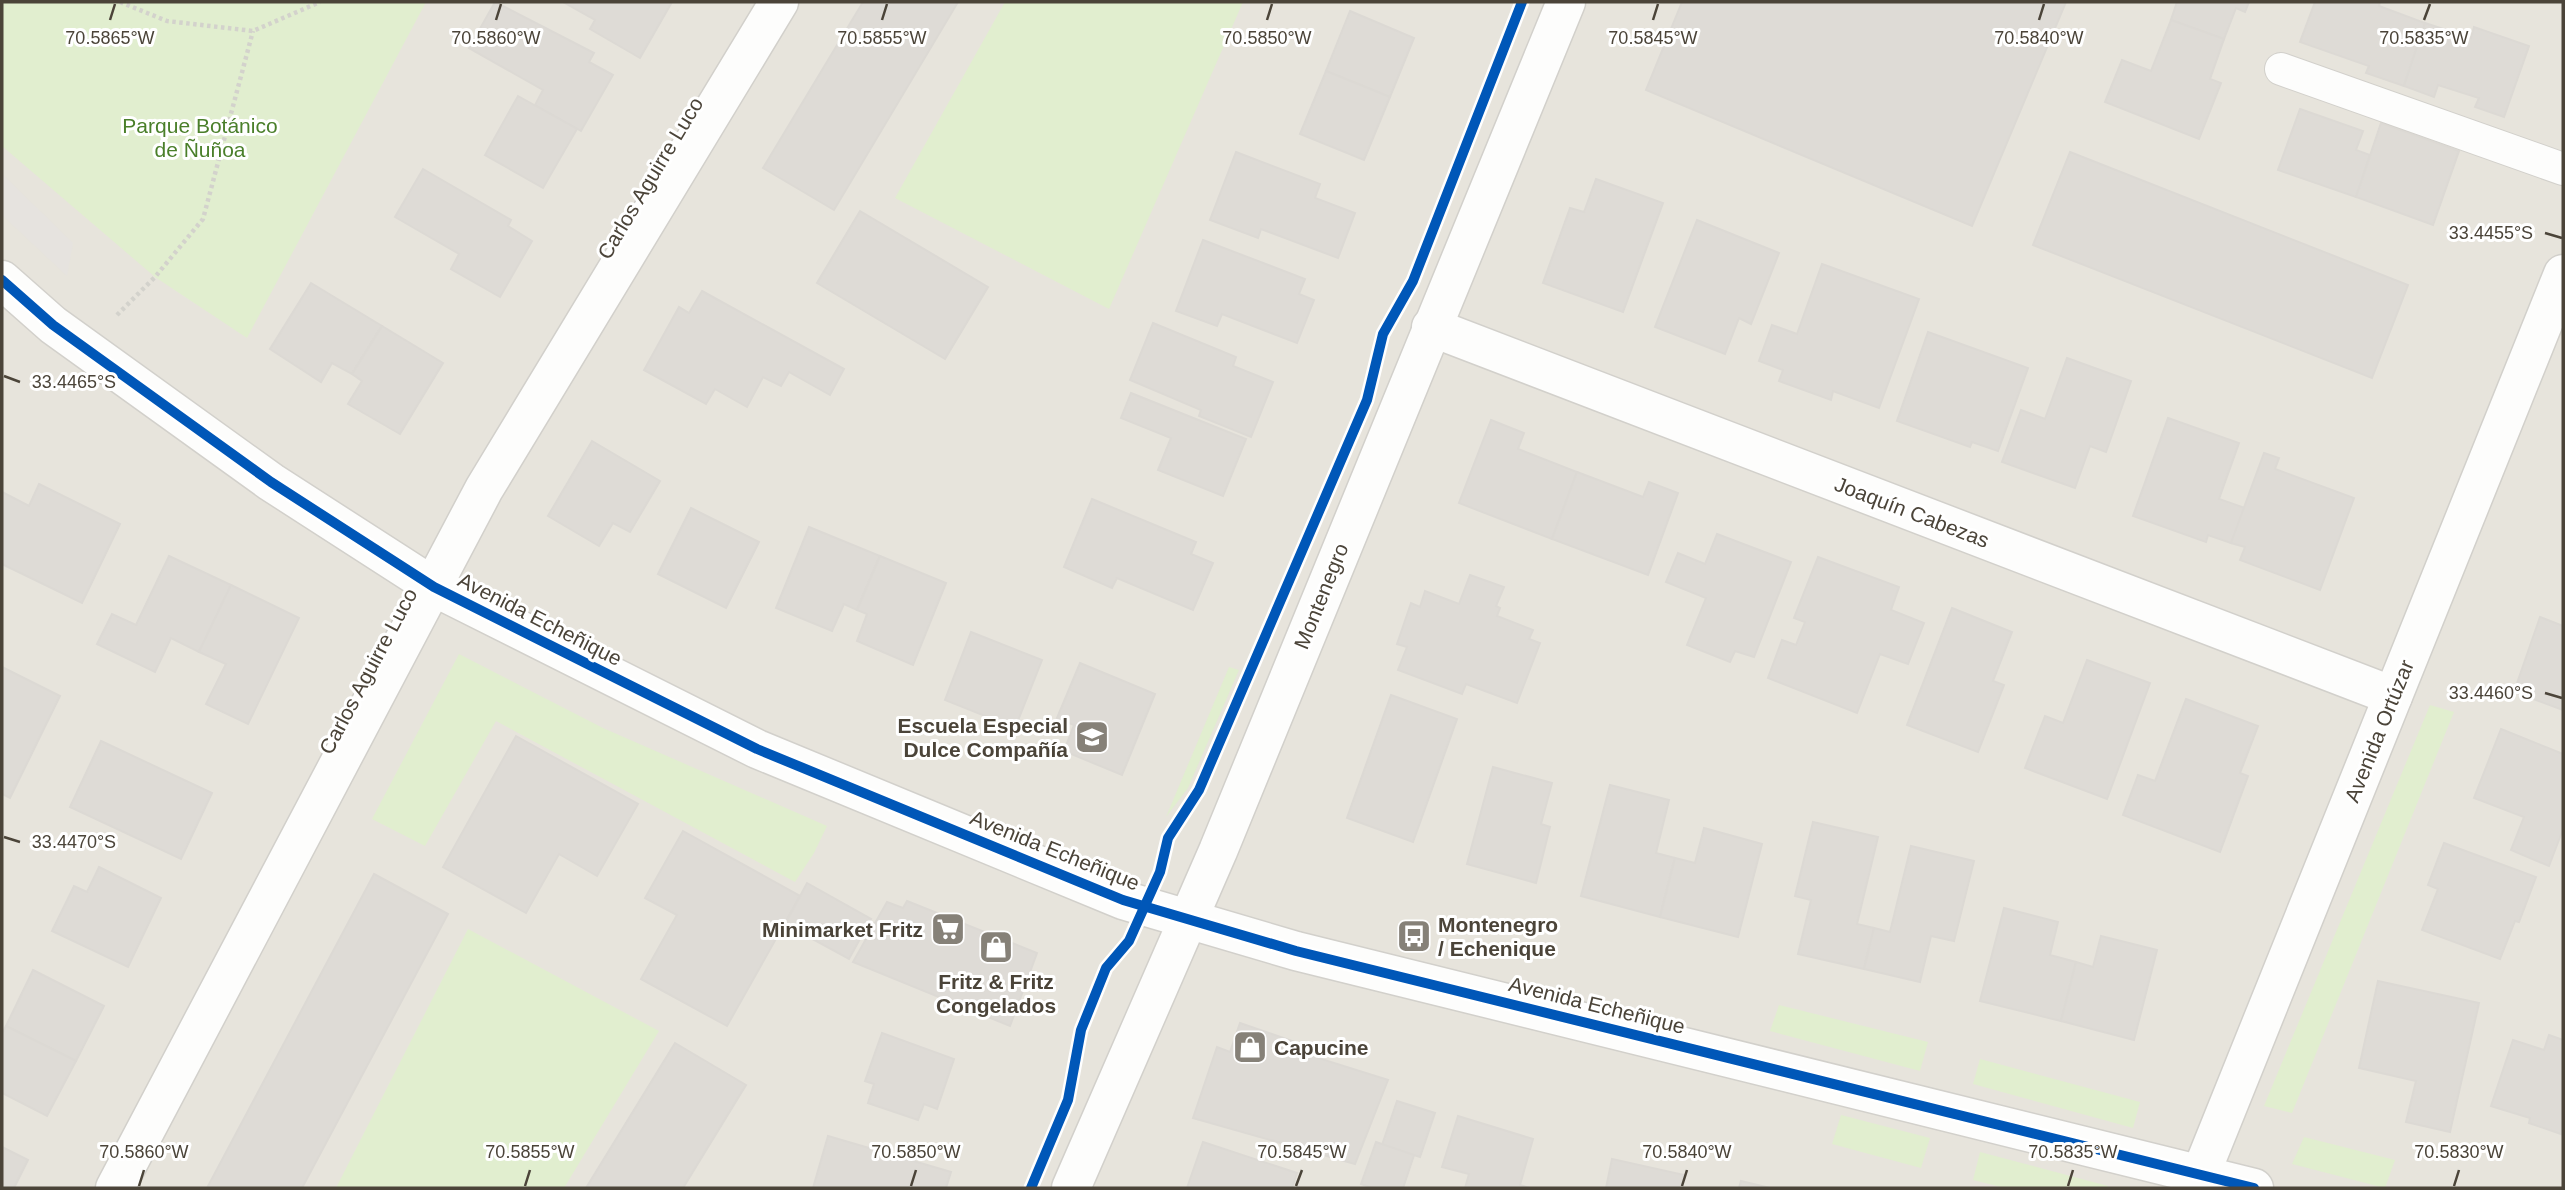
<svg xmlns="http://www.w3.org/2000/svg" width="2565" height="1190" font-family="Helvetica,sans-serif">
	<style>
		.residential { fill: #e7e4dc }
		.green { fill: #e1eecf }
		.parking { fill: #e6e3df }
		.building { fill: #dedbd6; stroke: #dcd9d4; stroke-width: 2 }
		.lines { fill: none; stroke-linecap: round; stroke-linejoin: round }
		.service-casing { stroke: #d2d0cb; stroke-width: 34 }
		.minor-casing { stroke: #d2d0cb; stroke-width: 41 }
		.tertiary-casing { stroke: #d2d0cb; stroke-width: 41 }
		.path { stroke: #d3d2cc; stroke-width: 4.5; stroke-dasharray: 3.5 3.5; stroke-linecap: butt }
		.service { stroke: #fdfdfc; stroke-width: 32 }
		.minor { stroke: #fdfdfc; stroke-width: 38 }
		.tertiary { stroke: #fdfdfc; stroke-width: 38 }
		.cycleway-casing { stroke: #fff; stroke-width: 15 }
		.cycleway { stroke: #0057b8; stroke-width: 10 }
		.ticks { fill: none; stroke: #4b4439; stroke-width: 2.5 }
		.labels { text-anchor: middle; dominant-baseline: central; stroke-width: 6; stroke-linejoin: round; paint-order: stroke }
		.park-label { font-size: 21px; fill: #4a7f2a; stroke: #fff }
		.street-label { font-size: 21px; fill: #4b4439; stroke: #fff }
		.poi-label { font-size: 21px; font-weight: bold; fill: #4b4439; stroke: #fff; text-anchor: end }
		.ticks-label { font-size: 18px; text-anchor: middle; fill: #4b4439; stroke: #fff; stroke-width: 6; stroke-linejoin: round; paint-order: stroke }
	</style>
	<rect width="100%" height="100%" fill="#f4f2ee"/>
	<rect class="residential" x="2" y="2" width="2561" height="1186"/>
	<g class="green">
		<path d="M2 2H426L247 338 155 277 2 146Z"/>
		<path d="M1005 2H1243L1109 309 895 198Z"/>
		<path d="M459 654 603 728 827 826 814 853 795 882 496 721 425 846 372 819Z"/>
		<path d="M1229 667 1239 670 1188 788 1166 817Z"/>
		<path d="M2430 705 2454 712 2292 1113 2264 1106Z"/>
		<path d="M468 929 659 1031 564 1188H336Z"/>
		<path d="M1779 1005 1928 1042 1920 1071 1770 1031Z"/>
		<path d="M1980 1059 2140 1102 2133 1128 1973 1084Z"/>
		<path d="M1841 1115 1930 1138 1921 1168 1832 1144Z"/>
		<path d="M2304 1137 2395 1160 2385 1188 2292 1164Z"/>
		<path d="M1980 1152 2108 1186 2107 1188H2005L1973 1180Z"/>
	</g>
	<path class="parking" d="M2 174 73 243 67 276 2 215Z"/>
	<g class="building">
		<path d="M495 2 594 53 589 62 613 75 581 131 535 105 543 90 469 48Z"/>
		<path d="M563 2H672L640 58 590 29 595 20Z"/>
		<path d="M863 2H958L834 210 763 168Z"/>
		<path d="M1682 2H2066L1972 226 1646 90Z"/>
		<path d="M2177 2H2249L2245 12 2236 8 2224 39 2171 20Z"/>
		<path d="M2315 2H2380L2379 6 2425 23 2404 86 2366 73 2369 66 2300 42Z"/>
		<path d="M1350 11 1414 38 1390 97 1326 71Z"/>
		<path d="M2171 20 2224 39 2210 79 2221 83 2199 139 2105 102 2122 60 2151 71Z"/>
		<path d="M2425 23 2471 38 2474 27 2529 46 2504 117 2475 107 2479 98 2438 85 2434 97 2404 86Z"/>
		<path d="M1326 71 1390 97 1364 160 1300 134Z"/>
		<path d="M518 96 577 129 543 188 485 155Z"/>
		<path d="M2300 109 2363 131 2356 150 2370 155 2356 197 2278 170Z"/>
		<path d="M2381 123 2459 151 2433 225 2356 197Z"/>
		<path d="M1236 152 1320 184 1315 198 1355 213 1338 258 1261 229 1258 238 1210 220Z"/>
		<path d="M2070 152 2408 285 2372 378 2033 245Z"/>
		<path d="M423 169 511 220 508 226 532 241 500 297 451 269 459 254 395 217Z"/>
		<path d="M1596 179 1663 203 1623 312 1543 283 1570 208 1584 212Z"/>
		<path d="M860 211 988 287 945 359 817 283Z"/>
		<path d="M1697 220 1779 253 1751 324 1739 318 1725 354 1655 327Z"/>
		<path d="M1203 240 1305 279 1299 294 1314 300 1297 343 1222 314 1217 326 1176 311Z"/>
		<path d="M1822 264 1919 299 1879 408 1833 391 1831 400 1779 381 1783 370 1759 361 1772 325 1797 334Z"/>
		<path d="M311 283 382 326 352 374 332 363 321 382 270 349Z"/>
		<path d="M702 291 844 369 830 395 789 372 781 386 763 377 747 407 715 389 706 404 644 370 679 307 689 313Z"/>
		<path d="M1153 323 1236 357 1233 366 1273 382 1251 437 1199 416 1201 410 1130 380Z"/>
		<path d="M382 326 443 363 400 434 348 404 362 381 352 374Z"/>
		<path d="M1928 332 2028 368 1998 451 1972 442 1970 447 1897 421Z"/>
		<path d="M2067 358 2131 381 2106 452 2090 446 2075 488 2002 462 2021 410 2045 419Z"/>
		<path d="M1131 393 1246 439 1223 496 1158 470 1171 438 1121 418Z"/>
		<path d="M2168 418 2239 443 2219 499 2245 508 2231 543 2208 535 2206 542 2133 516Z"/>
		<path d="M1491 420 1524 433 1518 449 1577 472 1552 539 1459 503Z"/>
		<path d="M592 441 660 481 630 532 613 523 599 546 548 516Z"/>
		<path d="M2264 453 2279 458 2275 469 2354 498 2320 590 2240 560 2245 547 2231 543Z"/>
		<path d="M1577 472 1643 497 1649 482 1678 493 1648 575 1552 539Z"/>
		<path d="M39 484 120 524 82 603 2 564V492L29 506Z"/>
		<path d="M1092 499 1196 542 1191 554 1213 563 1193 610 1117 578 1112 588 1064 567Z"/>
		<path d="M691 508 759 542 726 608 658 574Z"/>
		<path d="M809 527 880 556 857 610 844 604 832 631 776 608Z"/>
		<path d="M1717 534 1791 562 1754 657 1735 651 1730 662 1687 645 1706 598 1666 582 1678 553 1705 564Z"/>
		<path d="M169 556 231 585 199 652 171 638 155 672 97 644 112 614 136 625Z"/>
		<path d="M880 556 946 583 913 665 857 641 867 614 857 610Z"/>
		<path d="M1818 557 1899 587 1891 610 1924 623 1908 664 1880 654 1857 713 1768 678 1782 640 1796 645 1805 622 1794 618Z"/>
		<path d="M1470 575 1504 587 1496 606 1500 608 1497 616 1533 630 1529 639 1540 643 1517 703 1466 684 1462 694 1398 670 1407 647 1397 644 1411 603 1420 607 1425 591 1459 604Z"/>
		<path d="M231 585 299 618 248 724 206 704 226 664 199 652Z"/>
		<path d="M1952 608 2012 632 1993 681 2004 685 1978 752 1907 725Z"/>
		<path d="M2540 617 2563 626V710L2514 692Z"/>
		<path d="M971 632 1042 660 1015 728 945 700Z"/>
		<path d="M2087 660 2150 683 2107 799 2025 768 2045 716 2063 723Z"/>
		<path d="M1080 663 1155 694 1122 775 1064 751 1074 725 1057 718Z"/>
		<path d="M2 667 60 696 10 798 2 794Z"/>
		<path d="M1391 695 1457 719 1413 842 1347 818Z"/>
		<path d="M2186 699 2258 726 2240 773 2248 776 2220 852 2123 815 2138 775 2155 781Z"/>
		<path d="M2501 729 2563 754V829L2549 866 2511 850 2524 817 2474 798Z"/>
		<path d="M516 736 638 804 597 876 559 854 526 913 443 867Z"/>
		<path d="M101 741 212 793 181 859 70 807Z"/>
		<path d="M1493 767 1552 783 1541 824 1550 827 1536 883 1467 864Z"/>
		<path d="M1610 785 1669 800 1656 853 1675 858 1660 917 1581 896Z"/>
		<path d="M1813 822 1878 837 1857 924 1874 928 1864 969 1798 954 1811 900 1795 896Z"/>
		<path d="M1704 828 1762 844 1738 937 1660 917 1675 858 1695 863Z"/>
		<path d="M683 831 800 896 727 1026 641 979 677 915 645 898Z"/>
		<path d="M2444 843 2536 877 2519 922 2515 921 2500 959 2422 930 2438 889 2428 885Z"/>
		<path d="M1911 846 1974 861 1954 941 1931 936 1920 982 1864 969 1874 928 1890 932Z"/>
		<path d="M99 867 161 898 128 967 52 931 74 886 87 892Z"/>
		<path d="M374 874 448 914 302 1188H207Z"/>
		<path d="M807 883 871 919 849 959 785 924Z"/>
		<path d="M907 901 1037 953 1010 1026 853 962 887 902 903 908Z"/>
		<path d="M2004 908 2058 922 2050 955 2076 962 2061 1021 1980 1001Z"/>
		<path d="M2101 936 2157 950 2134 1040 2061 1021 2076 962 2093 967Z"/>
		<path d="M33 970 104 1006 76 1061 6 1026Z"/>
		<path d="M2378 981 2479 1003 2450 1132 2406 1122 2416 1081 2359 1068Z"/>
		<path d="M1240 1023 1321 1051 1318 1058 1388 1080 1355 1164 1193 1118 1217 1047 1230 1052Z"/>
		<path d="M6 1026 76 1061 47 1116 2 1093V1033Z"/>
		<path d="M882 1033 954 1059 937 1109 924 1104 918 1120 868 1103 874 1084 865 1081Z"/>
		<path d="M2549 1035 2563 1040 2561 1134 2529 1123 2530 1118 2491 1106 2513 1040 2544 1050Z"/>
		<path d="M675 1043 746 1085 683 1188H586Z"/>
		<path d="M1397 1101 1435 1113 1420 1157 1382 1145Z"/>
		<path d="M1458 1116 1533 1139 1520 1185 1530 1188H1465L1469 1174 1442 1167Z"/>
		<path d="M828 1136 951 1172 946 1188H813Z"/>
		<path d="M1203 1142 1297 1173 1292 1188H1187Z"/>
		<path d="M1376 1142 1414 1155 1403 1188H1373L1361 1184Z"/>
		<path d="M2 1147 28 1160 14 1188H2Z"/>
		<path d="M1612 1159 1684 1175 1681 1188H1606Z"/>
		<path d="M1741 1181 1770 1188H1739Z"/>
	</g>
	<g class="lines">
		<g class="service-casing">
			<path id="service" d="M2281 69 2563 169"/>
		</g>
		<g class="minor-casing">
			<g id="minor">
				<path d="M1431 327 2393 696"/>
				<path d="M115 1188 484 489 779 2"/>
				<path d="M2195 1188 2563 274"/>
			</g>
		</g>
		<g class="tertiary-casing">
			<g id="tertiary">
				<path d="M2 280 53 325 271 482 434 587 757 749 1123 900 1296 951 2254 1188"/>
				<path d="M1071 1188 1218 851 1566 2"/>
			</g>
		</g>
		<g class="path">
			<path d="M120 2 167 21 253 31 320 2"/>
			<path d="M117 315 155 277 203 219 253 31"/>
		</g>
		<use href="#service" class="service"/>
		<use href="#minor" class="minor"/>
		<use href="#tertiary" class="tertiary"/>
		<g class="cycleway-casing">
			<g id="cycleway">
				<path d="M2 280 53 325 271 482 434 587 757 749 1123 900 1296 951 2254 1188"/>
				<path d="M1031 1188 1068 1100 1081 1030 1106 968 1129 941 1160 872 1168 838 1199 790 1367 400 1383 334 1413 281 1522 2"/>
			</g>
		</g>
		<use href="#cycleway" class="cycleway"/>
	</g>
	<path class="ticks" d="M110 20 115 4M496 20 501 4M882 20 887 4M1267 20 1272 4M1653 20 1658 4M2039 20 2044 4M2424 20 2430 4M2545 233 2562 238M4 376 20 382M2545 693 2562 698M4 837 20 842M139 1186 144 1170M525 1186 530 1170M911 1186 916 1170M1296 1186 1302 1170M1682 1186 1687 1170M2068 1186 2073 1170M2454 1186 2459 1170"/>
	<defs>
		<g id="school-square" transform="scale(1.75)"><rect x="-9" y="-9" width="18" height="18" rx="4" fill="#868178" stroke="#fff"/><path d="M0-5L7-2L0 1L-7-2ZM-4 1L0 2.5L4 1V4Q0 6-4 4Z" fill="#fff"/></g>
		<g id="supermarket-square" transform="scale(1.75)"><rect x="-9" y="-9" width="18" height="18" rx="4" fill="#868178" stroke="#fff"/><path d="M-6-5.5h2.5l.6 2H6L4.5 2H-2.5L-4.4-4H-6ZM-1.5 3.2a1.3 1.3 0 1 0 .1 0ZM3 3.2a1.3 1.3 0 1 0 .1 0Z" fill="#fff"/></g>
		<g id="bus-square" transform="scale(1.75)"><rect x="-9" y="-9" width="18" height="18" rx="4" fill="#868178" stroke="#fff"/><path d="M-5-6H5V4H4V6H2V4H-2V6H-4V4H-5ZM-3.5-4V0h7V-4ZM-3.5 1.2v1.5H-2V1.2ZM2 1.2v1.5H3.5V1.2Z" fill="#fff"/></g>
		<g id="shop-square" transform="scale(1.75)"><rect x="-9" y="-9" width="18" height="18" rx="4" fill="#868178" stroke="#fff"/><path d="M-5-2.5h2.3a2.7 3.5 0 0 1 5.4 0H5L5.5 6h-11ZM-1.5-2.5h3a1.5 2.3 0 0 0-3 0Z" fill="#fff"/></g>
	</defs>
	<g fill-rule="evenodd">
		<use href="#school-square" x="1092" y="737"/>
		<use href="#supermarket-square" x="948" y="929"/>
		<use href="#bus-square" x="1414" y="936"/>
		<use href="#shop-square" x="996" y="947"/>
		<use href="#shop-square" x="1250" y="1047"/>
	</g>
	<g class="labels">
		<g class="park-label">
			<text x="200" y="125">Parque Botánico<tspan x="200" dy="24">de Ñuñoa</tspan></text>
		</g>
		<g class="street-label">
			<text transform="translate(650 178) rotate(-59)">Carlos Aguirre Luco</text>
			<text transform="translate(1912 512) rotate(21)">Joaquín Cabezas</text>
			<text transform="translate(1321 596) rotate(-68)">Montenegro</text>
			<text transform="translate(540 619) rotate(27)">Avenida Echeñique</text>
			<text transform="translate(368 671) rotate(-62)">Carlos Aguirre Luco</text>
			<text transform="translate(2379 731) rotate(-68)">Avenida Ortúzar</text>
			<text transform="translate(1055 850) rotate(22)">Avenida Echeñique</text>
			<text transform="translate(1597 1005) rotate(14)">Avenida Echeñique</text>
		</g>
		<g class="poi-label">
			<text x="1068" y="725">Escuela Especial<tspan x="1068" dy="24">Dulce Compañía</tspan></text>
			<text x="1438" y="924" text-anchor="start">Montenegro<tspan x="1438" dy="24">/ Echenique</tspan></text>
			<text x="923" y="929">Minimarket Fritz</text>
			<text x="996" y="981" text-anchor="middle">Fritz &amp; Fritz<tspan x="996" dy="24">Congelados</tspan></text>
			<text x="1274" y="1047" text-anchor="start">Capucine</text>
		</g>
	</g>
	<g class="ticks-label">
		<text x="110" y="44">70.5865°W</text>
		<text x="496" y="44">70.5860°W</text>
		<text x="882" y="44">70.5855°W</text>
		<text x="1267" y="44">70.5850°W</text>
		<text x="1653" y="44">70.5845°W</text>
		<text x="2039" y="44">70.5840°W</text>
		<text x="2424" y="44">70.5835°W</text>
		<text x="2491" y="239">33.4455°S</text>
		<text x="74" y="388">33.4465°S</text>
		<text x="2491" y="699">33.4460°S</text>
		<text x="74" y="848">33.4470°S</text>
		<text x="144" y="1158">70.5860°W</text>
		<text x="530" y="1158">70.5855°W</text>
		<text x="916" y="1158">70.5850°W</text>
		<text x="1302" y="1158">70.5845°W</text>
		<text x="1687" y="1158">70.5840°W</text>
		<text x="2073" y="1158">70.5835°W</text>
		<text x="2459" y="1158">70.5830°W</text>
	</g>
	<rect width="2565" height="1190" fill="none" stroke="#4b4439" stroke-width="7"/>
</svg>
